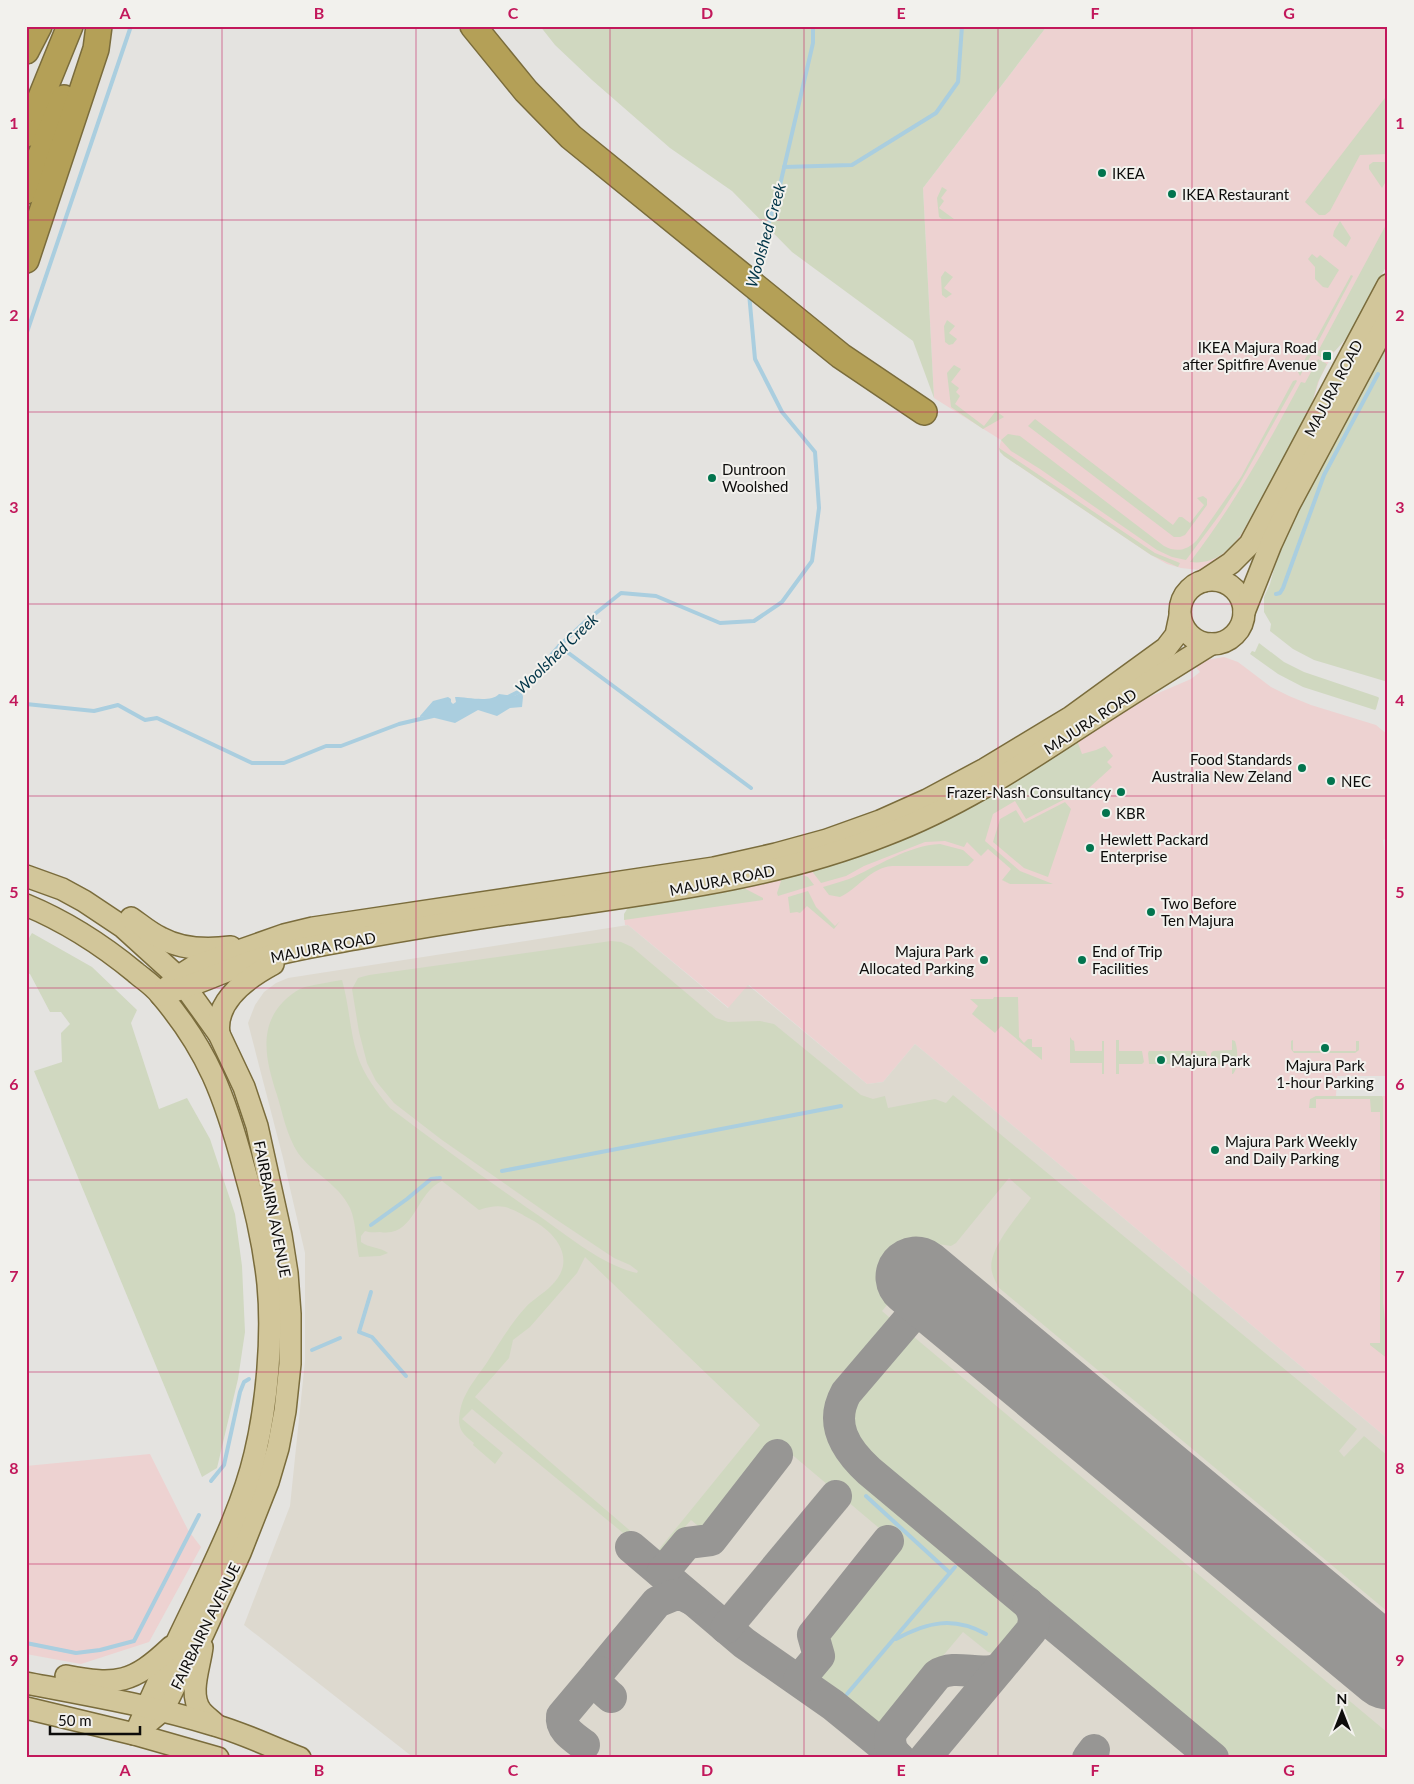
<svg xmlns="http://www.w3.org/2000/svg" width="1414" height="1784" font-family="Lato,sans-serif">
	<style>
		.commercial { fill: #edd2d1 }
		.built { fill: #ddd9cf }
		.green { fill: #d0d8c0; fill-rule: evenodd }
		.water { fill: #aacedf }
		.lines { fill: none; stroke-linecap: round; stroke-linejoin: round }
		.stream { stroke: #aacedf; stroke-width: 4 }
		.taxiway { stroke: #979694; stroke-width: 32 }
		.runway { stroke: #979694; stroke-width: 81 }
		.major-casing { stroke: #7a6c3c; stroke-width: 24 }
		.highway-casing { stroke: #7a6c3c; stroke-width: 28 }
		.major { stroke: #d2c69a; stroke-width: 21 }
		.highway { stroke: #b4a057; stroke-width: 25 }
		.grid { fill: none; stroke: #c2185b; stroke-width: 1; stroke-opacity: 0.55 }
		.poi-dot { fill: #02744e; stroke: #f2f1ed; stroke-width: 2 }
		.labels { text-anchor: middle; dominant-baseline: central; stroke-width: 4; stroke-linejoin: round; paint-order: stroke }
		.poi-label { font-size: 15px; fill: #0d0c0b; stroke: #f2f1ed; text-anchor: start }
		.street-label { font-size: 15px; fill: #0d0c0b; stroke: #f2f1ed }
		.water-label { font-size: 16px; font-style: italic; fill: #003447; stroke: #f2f1ed }
		.neatline { fill: none; stroke: #c2185b; stroke-width: 2 }
		.grid-label { font-size: 16px; text-anchor: middle; font-weight: bold; fill: #c2185b }
	</style>
	<rect width="100%" height="100%" fill="#e4e3e0"/>
	<g class="commercial">
		<path d="M1047 26H1388V263L1350 334 1334 352 1320 378 1311 407 1245 528 1248 530 1224 559 1200 570 1181 568 1167 564 1151 555 1004 456 999 449 1001 440 934 398 923 188Z"/>
		<path d="M1224 657 1238 662 1271 687 1289 696 1311 705 1376 725 1388 735V838L1383 840 1384 850H1388V1076H1337L1336 1096H1388V1288L1386 1299 1388 1308V1439L915 1044 883 1082 867 1084 749 985 729 1008 628 925H625L624 914 677 899 1117 714 1149 697 1191 679 1200 672 1195 666 1206 660Z"/>
		<path d="M150 1454 188 1530 201 1547 149 1642 81 1664 26 1654V1466Z"/>
	</g>
	<path class="built" d="M628 925 728 1008 748 985 867 1084 883 1082 915 1044 1388 1439V1758H414L244 1625 290 1506 305 1361V1253L283 1158 248 1023 255 1005 264 992 276 983 288 978Z"/>
	<g class="green">
		<path d="M540 26H1047L923 188 934 398 913 341 792 252 732 191 670 148 592 80 555 45Z"/>
		<path d="M1388 94V154L1360 155 1330 211 1325 215H1319L1305 202Z"/>
		<path d="M1373 162H1388V178L1382 188 1369 169V165Z"/>
		<path d="M942 187 947 190 941 198 944 201 939 208 954 219H942L939 217 937 198Z"/>
		<path d="M1340 221 1351 238 1346 247 1333 236 1334 231Z"/>
		<path d="M1388 221V263L1350 334 1334 352 1327 350 1323 358 1316 355Z"/>
		<path d="M1312 254 1317 258 1320 255 1339 270 1328 288 1323 287 1315 279V267L1308 259Z"/>
		<path d="M945 271 953 277 944 288 952 294 946 298 942 295 941 277Z"/>
		<path d="M1351 275 1353 276 1300 376 1298 372Z"/>
		<path d="M947 320 955 326 949 333 957 339 953 344 949 345 945 342 944 326Z"/>
		<path d="M1388 341V682L1314 660 1293 649 1270 631 1271 624 1264 612V597L1270 584 1274 569 1285 540 1306 494Z"/>
		<path d="M1318 359 1327 364 1318 382 1311 407 1242 533C1229 552 1213 565 1190 562 1235 503 1267 446 1301 382L1305 383Z"/>
		<path d="M954 365 961 369 951 382 959 388 956 392 960 396 955 404 984 426 996 411 1004 417 983 429 951 407 947 373Z"/>
		<path d="M1296 380 1297 381 1239 485 1221 513 1186 560 1172 557 1157 550 1040 469 1011 451 1001 440 1008 434 1020 436 1164 546C1177 553 1188 550 1197 540L1241 477 1293 381Z"/>
		<path d="M1035 419 1173 525 1179 517H1182L1190 523 1204 505 1197 498 1203 496 1207 499V505L1185 535 1180 537H1174L1028 426Z"/>
		<path d="M999 448 1155 553 1180 563 1178 567 1151 555 1004 456 1000 452Z"/>
		<path d="M1259 643 1284 662 1304 672 1378 697 1379 698 1376 709 1375 710 1303 687 1278 674 1250 654 1252 651 1255 652Z"/>
		<path d="M1077 740 1082 754 1096 750 1105 746 1113 756 1107 762 1112 767 1078 798 1075 794 1026 819 1015 801 993 814 985 841 1020 871 1053 884H1010L1002 880 1011 869 988 849 981 856 967 842 964 847 945 841 925 842 864 866 846 876 821 883 811 870Z"/>
		<path d="M1065 802 1071 809 1048 877 1024 868 993 842 1000 819 1016 810 1024 823Z"/>
		<path d="M940 844 963 850 974 860 968 866H892C870 868 859 888 840 897L829 895 823 887C832 884 841 882 849 879 876 867 909 845 940 844Z"/>
		<path d="M799 874 808 877 814 885 778 896 777 893 782 878Z"/>
		<path d="M742 887 763 898V900L624 920V914L629 906Z"/>
		<path d="M808 891 816 907 835 926 840 921 834 929 807 906 800 913 797 912 790 913 788 897Z"/>
		<path d="M32 933 92 967 137 1010 131 1023 159 1109 187 1098 210 1139 235 1214 242 1266 245 1332 238 1379 217 1468 202 1477 34 1071 62 1062 61 1033 70 1024 61 1012H50L30 974 26 973V943Z"/>
		<path d="M611 941 621 942 632 947 716 1018 728 1022 760 1021 774 1024 861 1095 873 1099 885 1096 888 1108 935 1099 946 1103 953 1095 1357 1429 1339 1451 1344 1457 1364 1436 1388 1456V1612L998 1287C996 1282 993 1277 992 1272 986 1251 1019 1215 1031 1198L1009 1178 956 1243 951 1246 938 1244 882 1311 897 1324 840 1391C828 1414 833 1433 844 1456L1005 1595V1599C1013 1606 1024 1612 1020 1624L996 1654 988 1652 963 1632 878 1733 810 1679C820 1668 839 1651 822 1638L898 1544 777 1442 703 1530 691 1520 656 1560 472 1409 462 1419 503 1453 495 1464 473 1445 474 1443C466 1437 460 1432 459 1422 459 1414 461 1403 465 1396 470 1385 479 1374 486 1364 498 1345 509 1326 525 1308 532 1300 543 1294 551 1286 577 1261 558 1234 532 1220 511 1208 503 1202 479 1210L442 1181C415 1193 415 1238 380 1232 374 1232 370 1233 365 1231L361 1236V1242C369 1248 380 1247 388 1253L380 1256 359 1257C356 1243 356 1221 350 1208 338 1183 313 1174 298 1153 287 1136 283 1115 277 1095 267 1064 257 1029 283 1002 289 996 296 990 305 987 317 984 330 982 342 980 349 1004 350 1032 357 1054 363 1074 377 1092 390 1108 441 1146 492 1184 545 1220 573 1240 603 1265 637 1273L638 1271 630 1265 614 1258 554 1218 442 1140 394 1103 376 1081 367 1063 359 1032 352 989 358 978 369 975ZM585 1257 760 1425 656 1553 475 1397 509 1358 513 1340 530 1327 577 1273Z"/>
		<path d="M994 997H1018L1019 1037 1024 1043 1028 1039H1032V1047H1042V1060L1001 1026 995 1033 972 1014 978 1006 970 999H993Z"/>
		<path d="M1070 1037 1072 1040 1074 1041 1075 1051H1102V1041H1104V1074H1102V1063H1070Z"/>
		<path d="M1116 1040H1119V1051H1142L1144 1062 1142 1064H1119V1074H1116Z"/>
		<path d="M1232 1040 1235 1041C1238 1049 1239 1068 1233 1074H1232V1064H1213L1211 1061V1053L1213 1051 1232 1050Z"/>
		<path d="M1293 1040V1051H1356V1041H1359V1050L1355 1053H1294L1291 1049V1041Z"/>
		<path d="M1149 1051H1205C1208 1054 1208 1060 1205 1064H1149L1148 1053Z"/>
		<path d="M1316 1096H1382L1383 1098V1303L1386 1328 1388 1329V1359L1370 1345V1343H1380V1112H1371L1370 1099H1316V1108H1309L1310 1099Z"/>
		<path d="M1388 1096V1288L1386 1295V1098Z"/>
		<path d="M908 1332 1388 1733V1758H1227L1017 1582 1014 1581 1012 1584 869 1466C859 1454 847 1443 845 1427 844 1417 847 1405 852 1397 866 1376 891 1352 908 1332Z"/>
	</g>
	<path class="water" d="M522 692 523 697 522 707 510 708 497 716 478 710 455 723 427 716 420 717V716L433 701 448 697 451 699V702L453 704 456 702 455 697C467 697 491 703 499 694L514 696Z"/>
	<g class="lines">
		<g class="stream">
			<path d="M784 167 852 165 936 113 958 82 962 26"/>
			<path d="M754 274 780 185 813 43V26"/>
			<path d="M26 335 131 26"/>
			<path d="M1276 594 1280 593 1283 588 1324 475 1378 374"/>
			<path d="M559 646 751 788"/>
			<path d="M508 697 520 691 559 646 586 621 621 593 656 596 720 623 754 621 782 602 812 561 819 508 815 452 782 412 755 359 749 293"/>
			<path d="M26 704 94 711 118 705 145 720 157 718 252 763H284L326 746H341L399 724 433 716"/>
			<path d="M502 1171 841 1106"/>
			<path d="M371 1225 407 1199 431 1179 440 1178"/>
			<path d="M371 1292 359 1332 372 1337 406 1376"/>
			<path d="M312 1350 340 1338"/>
			<path d="M211 1481 224 1465 240 1392 244 1382 249 1379"/>
			<path d="M866 1496 950 1573"/>
			<path d="M896 1639C928 1622 953 1616 986 1634"/>
			<path d="M26 1643 76 1653 100 1650 134 1641 199 1515"/>
			<path d="M847 1694 955 1567"/>
		</g>
		<g class="taxiway">
			<path d="M933 1291 846 1393C829 1424 845 1449 869 1471L1213 1758"/>
			<path d="M631 1547 744 1643 833 1705 898 1758"/>
			<path d="M662 1573 687 1543 711 1540 777 1455"/>
			<path d="M726 1628 836 1496"/>
			<path d="M799 1680 819 1656 813 1635 888 1541"/>
			<path d="M611 1697C602 1689 594 1684 599 1672L657 1602 674 1595H683L693 1600"/>
			<path d="M584 1745C575 1738 560 1730 562 1716L599 1672"/>
			<path d="M899 1758C890 1751 888 1741 892 1731L937 1675C955 1663 980 1677 999 1669"/>
			<path d="M925 1758 1031 1631C1036 1620 1034 1613 1028 1603"/>
			<path d="M1088 1758 1094 1750"/>
		</g>
		<path class="runway" d="M916 1277 1388 1669"/>
		<g class="major-casing">
			<g id="major">
				<circle cx="1212" cy="612" r="32"/>
				<path d="M1204 581 1231 563 1250 544 1388 285"/>
				<path d="M1244 612 1271 544 1289 505 1388 320"/>
				<path d="M26 876 62 889 84 901 123 927 178 977 219 1034 244 1087 257 1126 281 1235 287 1273 290 1314V1364L285 1411 278 1448 268 1482 240 1553 203 1634 189 1657 163 1710 134 1734"/>
				<path d="M26 905C67 922 101 944 135 972 143 979 153 985 160 994 208 1050 225 1097 244 1168 255 1206 264 1245 268 1284 273 1336 267 1404 255 1454 243 1505 219 1553 197 1600 176 1643 156 1686 137 1730"/>
				<path d="M131 918C141 925 150 933 161 938 181 949 208 950 231 947"/>
				<path d="M161 993 182 974 193 967 284 935 313 928 714 868 776 854 827 840 880 821 927 800 985 769 1071 717 1166 648 1176 635 1180 616"/>
				<path d="M161 995C194 986 224 971 256 960 288 950 322 945 355 939 422 927 489 916 556 907 668 891 779 877 885 835 954 809 1016 769 1077 729 1121 700 1166 672 1211 644"/>
				<path d="M219 1034C214 1001 247 978 273 964"/>
				<path d="M202 1647C200 1666 188 1694 201 1711 205 1716 211 1720 216 1725"/>
				<path d="M66 1676C117 1686 133 1683 171 1647"/>
				<path d="M26 1683C89 1695 152 1706 214 1725 243 1733 271 1747 300 1758"/>
				<path d="M26 1708 134 1734 218 1758"/>
			</g>
		</g>
		<g class="highway-casing">
			<g id="highway">
				<path d="M473 26 526 91 571 137 841 356 924 412"/>
				<path d="M26 51 39 26"/>
				<path d="M26 134 70 26"/>
				<path d="M26 191 64 98"/>
				<path d="M26 260 96 49 99 26"/>
			</g>
		</g>
		<use href="#major" class="major"/>
		<use href="#highway" class="highway"/>
	</g>
	<path class="grid" d="M222 26V1758M416 26V1758M610 26V1758M804 26V1758M998 26V1758M1192 26V1758M26 220H1388M26 412H1388M26 604H1388M26 796H1388M26 988H1388M26 1180H1388M26 1372H1388M26 1564H1388"/>
	<g class="poi-dot">
		<circle cx="1102" cy="173" r="5"/>
		<circle cx="1172" cy="194" r="5"/>
		<rect x="1322" y="351" width="10" height="10" rx="2.5"/>
		<circle cx="712" cy="478" r="5"/>
		<circle cx="1302" cy="768" r="5"/>
		<circle cx="1331" cy="781" r="5"/>
		<circle cx="1121" cy="792" r="5"/>
		<circle cx="1106" cy="813" r="5"/>
		<circle cx="1090" cy="848" r="5"/>
		<circle cx="1151" cy="912" r="5"/>
		<circle cx="984" cy="960" r="5"/>
		<circle cx="1082" cy="960" r="5"/>
		<circle cx="1325" cy="1048" r="5"/>
		<circle cx="1161" cy="1060" r="5"/>
		<circle cx="1215" cy="1150" r="5"/>
	</g>
	<g class="labels">
		<g class="poi-label">
			<text x="1112" y="173">IKEA</text>
			<text x="1182" y="194">IKEA Restaurant</text>
			<text x="1317" y="347" text-anchor="end">IKEA Majura Road<tspan x="1317" dy="17">after Spitfire Avenue</tspan></text>
			<text x="722" y="469">Duntroon<tspan x="722" dy="17">Woolshed</tspan></text>
			<text x="1292" y="759" text-anchor="end">Food Standards<tspan x="1292" dy="17">Australia New Zeland</tspan></text>
			<text x="1341" y="781">NEC</text>
			<text x="1111" y="792" text-anchor="end">Frazer-Nash Consultancy</text>
			<text x="1116" y="813">KBR</text>
			<text x="1100" y="839">Hewlett Packard<tspan x="1100" dy="17">Enterprise</tspan></text>
			<text x="1161" y="903">Two Before<tspan x="1161" dy="17">Ten Majura</tspan></text>
			<text x="974" y="951" text-anchor="end">Majura Park<tspan x="974" dy="17">Allocated Parking</tspan></text>
			<text x="1092" y="951">End of Trip<tspan x="1092" dy="17">Facilities</tspan></text>
			<text x="1171" y="1060">Majura Park</text>
			<text x="1325" y="1065" text-anchor="middle">Majura Park<tspan x="1325" dy="17">1-hour Parking</tspan></text>
			<text x="1225" y="1141">Majura Park Weekly<tspan x="1225" dy="17">and Daily Parking</tspan></text>
		</g>
		<g class="street-label">
			<text transform="translate(1333 388) rotate(-62)">MAJURA ROAD</text>
			<text transform="translate(1090 721) rotate(-33)">MAJURA ROAD</text>
			<text transform="translate(722 880) rotate(-11)">MAJURA ROAD</text>
			<text transform="translate(323 947) rotate(-11)">MAJURA ROAD</text>
			<text transform="translate(273 1209) rotate(79)">FAIRBAIRN AVENUE</text>
			<text transform="translate(205 1626) rotate(-64)">FAIRBAIRN AVENUE</text>
		</g>
		<g class="water-label">
			<text transform="translate(765 235) rotate(-74)">Woolshed Creek</text>
			<text transform="translate(556 653) rotate(-44)">Woolshed Creek</text>
		</g>
	</g>
	<rect width="1414" height="1784" fill="none" stroke="#f2f1ed" stroke-width="55"/>
	<g transform="translate(1342 1712)" stroke="#f2f1ed" stroke-width="4" paint-order="stroke">
	<path d="M0-4L9 19L0 12L-9 19Z" fill="#0d0c0b"/>
	<text y="-8" font-size="14" font-weight="bold" text-anchor="middle" fill="#0d0c0b">N</text>
	</g>
	<path d="M50 1726v8h90v-8" fill="none" stroke="#0d0c0b" stroke-width="2.5"/>
	<text x="58" y="1726" font-size="15" fill="#0d0c0b" stroke="#f2f1ed" stroke-width="4" paint-order="stroke">50 m</text>
	<rect x="28" y="28" width="1358" height="1728" class="neatline"/>
	<g class="grid-label">
		<text x="125" y="19">A</text>
		<text x="319" y="19">B</text>
		<text x="513" y="19">C</text>
		<text x="707" y="19">D</text>
		<text x="901" y="19">E</text>
		<text x="1095" y="19">F</text>
		<text x="1289" y="19">G</text>
		<text x="14" y="129">1</text>
		<text x="1400" y="129">1</text>
		<text x="14" y="321">2</text>
		<text x="1400" y="321">2</text>
		<text x="14" y="513">3</text>
		<text x="1400" y="513">3</text>
		<text x="14" y="706">4</text>
		<text x="1400" y="706">4</text>
		<text x="14" y="898">5</text>
		<text x="1400" y="898">5</text>
		<text x="14" y="1090">6</text>
		<text x="1400" y="1090">6</text>
		<text x="14" y="1282">7</text>
		<text x="1400" y="1282">7</text>
		<text x="14" y="1474">8</text>
		<text x="1400" y="1474">8</text>
		<text x="14" y="1666">9</text>
		<text x="1400" y="1666">9</text>
		<text x="125" y="1776">A</text>
		<text x="319" y="1776">B</text>
		<text x="513" y="1776">C</text>
		<text x="707" y="1776">D</text>
		<text x="901" y="1776">E</text>
		<text x="1095" y="1776">F</text>
		<text x="1289" y="1776">G</text>
	</g>
</svg>
